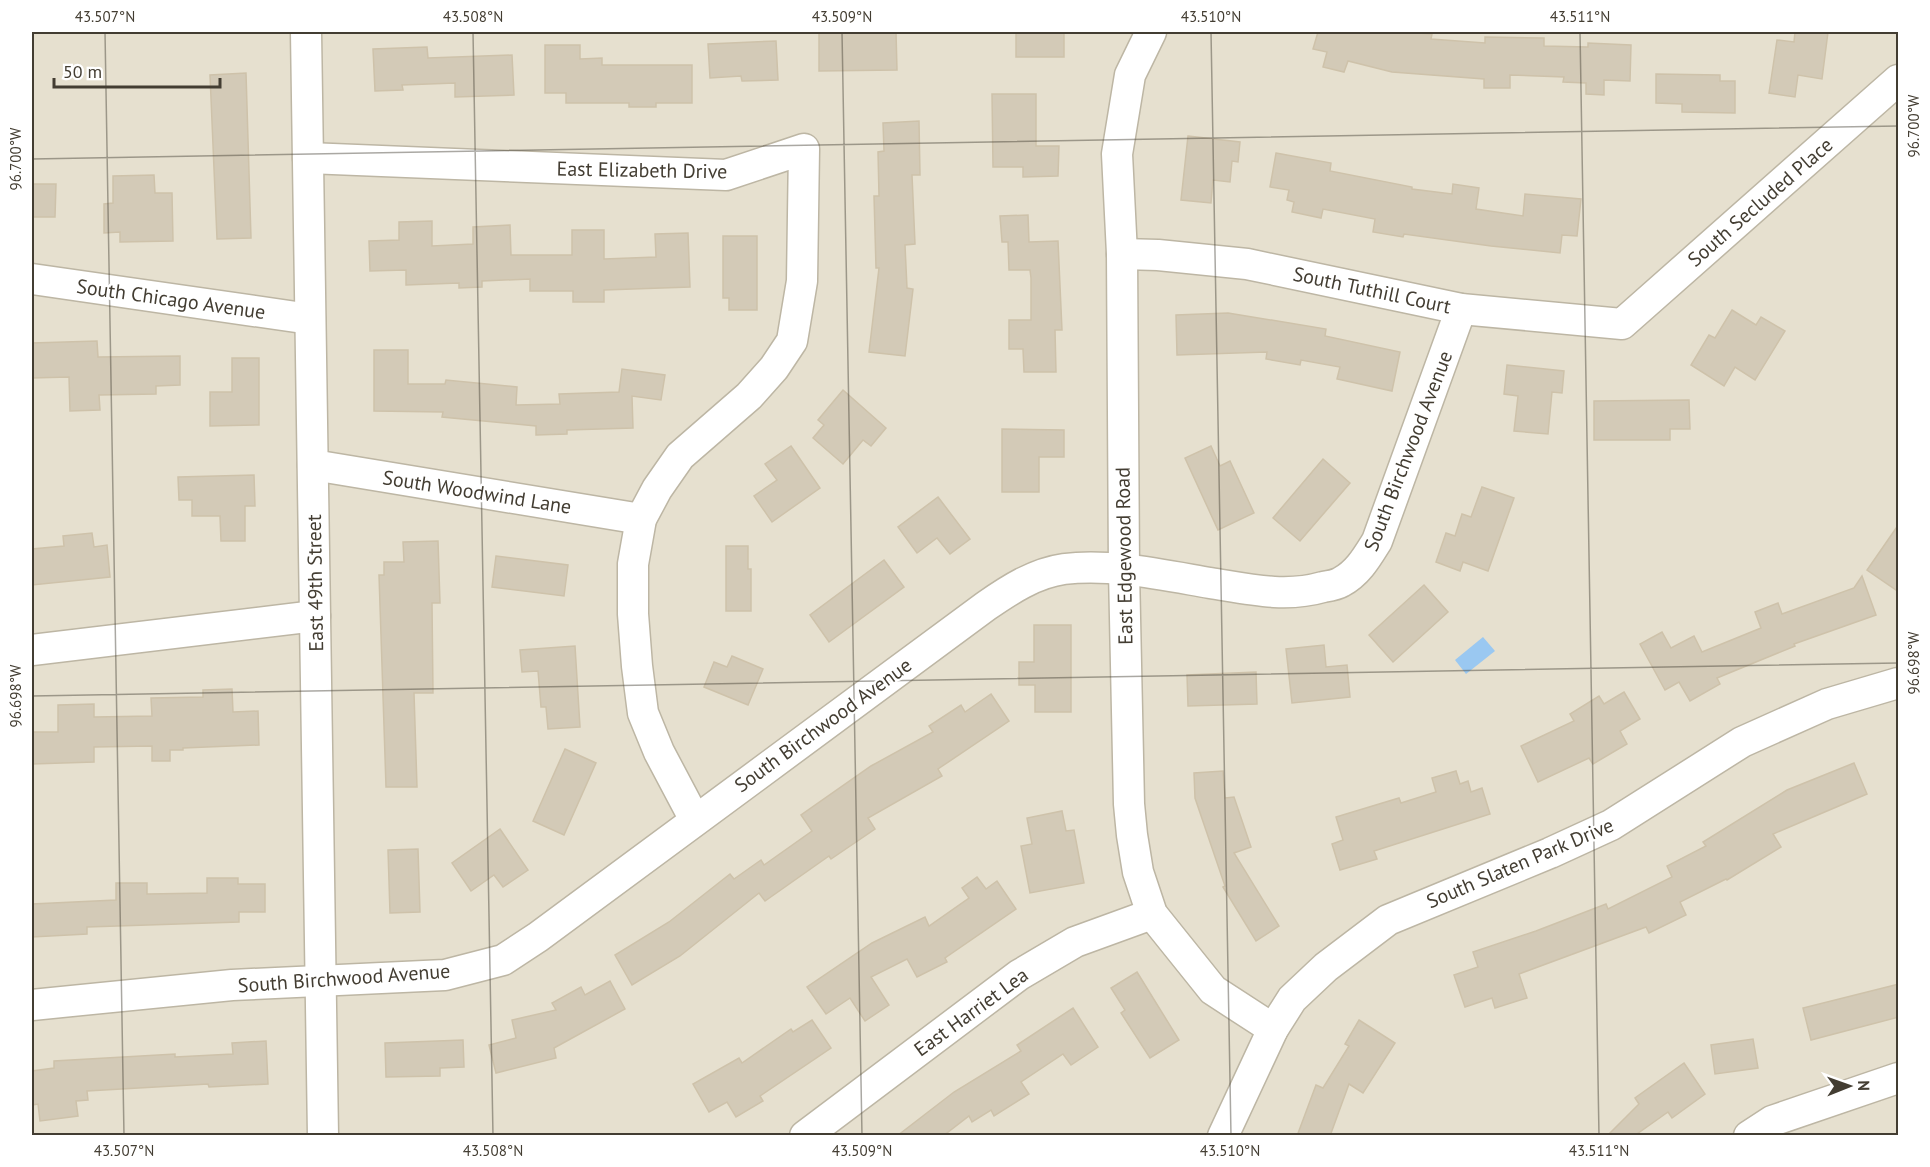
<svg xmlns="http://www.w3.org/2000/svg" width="1930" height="1167" font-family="'PT Sans',sans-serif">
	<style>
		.residential { fill: #e6e0cf }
		.water { fill: #9ac8f1 }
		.building { fill: #d3cab7; stroke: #cec2aa; stroke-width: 1.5 }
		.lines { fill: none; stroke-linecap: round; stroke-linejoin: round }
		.minor-casing { stroke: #bdb6a4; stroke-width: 33 }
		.minor { stroke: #fff; stroke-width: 30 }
		.ticks { fill: none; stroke: #433d32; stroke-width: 1.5; stroke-opacity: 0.45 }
		.labels { text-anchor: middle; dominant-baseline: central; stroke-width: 4.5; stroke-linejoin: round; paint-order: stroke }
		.street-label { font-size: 20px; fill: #433d32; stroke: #fff }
		.neatline { fill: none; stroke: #433d32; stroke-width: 2 }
		.ticks-label { font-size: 15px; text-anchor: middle; fill: #433d32 }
	</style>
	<rect width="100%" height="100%" fill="#f1eee1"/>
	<rect class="residential" x="32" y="32" width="1866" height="1103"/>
	<path class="water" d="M1483 637 1495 651 1466 674 1455 660Z"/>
	<g class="building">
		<path d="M819 32H896L897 70 819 71Z"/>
		<rect x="1016" y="32" width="48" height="25"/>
		<path d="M1318 32H1404L1432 34 1431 39 1485 43V37L1544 38V46L1588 47V43L1631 45 1630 81 1604 80V95L1586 94V83L1563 82 1564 77 1510 75V88H1484V79L1392 72 1348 61 1344 72 1323 67 1327 52 1313 49Z"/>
		<path d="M1795 32H1828L1822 79 1798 75 1795 97 1769 93 1777 40 1794 42Z"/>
		<path d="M776 41 778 80 742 81 741 76 710 78 708 44Z"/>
		<path d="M545 45H580V59L602 58V65H692V103H656V107H629V103H566V93H545Z"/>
		<path d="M427 47 428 58 512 55 514 95 455 97V83L402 85 403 90 375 91 373 49Z"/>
		<path d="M246 73 251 238 217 239 210 75Z"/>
		<path d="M1656 74 1720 75V81H1735V113L1682 112V104L1656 103Z"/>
		<path d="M992 94H1036V146H1059L1058 176 1023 177V167H993Z"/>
		<path d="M919 121 920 175H912L915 244 905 245 907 288 913 289 905 356 869 352 879 268H876L874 196H879L878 152 884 151 883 123Z"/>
		<path d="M1188 136 1240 142 1238 162 1232 161 1230 182 1213 180 1211 203 1181 200Z"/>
		<path d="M1276 153 1331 163 1330 171 1412 187V189L1452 194 1453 184 1479 188 1476 209 1523 216 1525 194 1581 199 1577 236 1562 235 1560 253 1491 246 1404 234 1403 237 1373 232 1375 219 1323 209 1321 218 1292 212 1294 202 1287 200 1289 190 1270 187Z"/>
		<path d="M154 175 155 193H172L173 241 120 242V232L104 233V204L113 203V176Z"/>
		<path d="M32 184H56L55 217H32Z"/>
		<path d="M1028 215 1029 242 1058 241 1062 330H1055L1056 372H1024L1023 349H1009V320H1031V278L1030 270H1009L1008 242H1002L1000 216Z"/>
		<path d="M432 221V246L473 244V227L510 225 511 255H572V230H604V259L656 257 655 234 688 233 690 287 604 290V302H573V291H530V279L482 281V287L459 288V283L406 285V270L370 271 369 241 399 240V222Z"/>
		<path d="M723 236H757V310H729V298H723Z"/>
		<path d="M1732 310 1756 325 1761 317 1785 331 1755 380 1735 367 1724 386 1691 365 1709 335 1715 338Z"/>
		<path d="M1228 313 1326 329 1325 336 1400 352 1392 391 1337 379 1340 367 1301 360 1300 365 1266 359 1267 352 1177 355 1176 315Z"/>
		<path d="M97 341 98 357 180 356V385L156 386V394L99 395 100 410 70 411 69 377 32 378V343Z"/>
		<path d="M374 350H408V384H445L446 380 517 387 516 405 560 404 559 394 619 392 622 369 665 375 661 400 632 396 633 428 567 430V434L536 435V426L442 417 443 412 374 411Z"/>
		<path d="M232 358H259V425L210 426V392H232Z"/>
		<path d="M1507 365 1564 371 1562 393 1552 392 1548 434 1514 431 1518 396 1504 394Z"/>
		<path d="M843 390 886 428 871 446 863 440 843 464 813 438 824 425 818 420Z"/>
		<path d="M1689 400 1690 429H1670V440H1594V401Z"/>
		<path d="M1002 429 1064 430V457H1039V492H1002Z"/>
		<path d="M791 446 820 488 772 522 754 496 777 480 765 464Z"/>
		<path d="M1211 446 1220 466 1230 461 1254 513 1218 530 1185 458Z"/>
		<path d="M1323 459 1350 483 1300 541 1273 518Z"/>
		<path d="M254 475 255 506H245V541H221L220 516H192V500H179L178 477Z"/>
		<path d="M1482 487 1514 498 1488 571 1463 562 1460 571 1436 562 1446 533 1455 536 1462 514 1471 517Z"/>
		<path d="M938 497 970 539 950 554 937 538 917 553 898 527Z"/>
		<path d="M1899 524V592L1867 570Z"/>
		<path d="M92 533 94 547 107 545 110 577 32 585V549L64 546 63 536Z"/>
		<path d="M438 541 440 603H432L433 693H414L417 787H386L379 575H384V562H404L403 542Z"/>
		<path d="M726 546H748V569H751V611H726Z"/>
		<path d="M496 556 568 565 564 596 492 587Z"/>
		<path d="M884 560 904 587 829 642 810 615Z"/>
		<path d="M1862 576 1876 615 1794 644 1795 646 1717 678 1720 684 1690 701 1679 682 1665 690 1640 644 1662 632 1671 648 1694 636 1702 652 1761 628 1755 612 1778 603 1782 614 1854 588Z"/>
		<path d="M1424 585 1448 612 1393 662 1369 635Z"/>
		<path d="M1034 625H1071V712H1035V685H1019V662H1034Z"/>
		<path d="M1324 645 1326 667 1347 665 1350 697 1292 703 1286 649Z"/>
		<path d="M575 646 580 727 548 729 546 707H541L538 671 522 672 520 650Z"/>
		<path d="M732 656 763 669 748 705 704 687 714 662 727 667Z"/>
		<path d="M1256 672 1257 704 1188 706 1187 675Z"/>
		<path d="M232 689 233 712 258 711 259 745 183 748V750H170V761H152V746L94 747V762L32 764V732H58V705L94 704V717L152 716 151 698 203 697V690Z"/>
		<path d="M1624 692 1640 719 1620 731 1627 744 1593 764 1589 758 1538 782 1521 746 1574 721 1570 714 1599 696 1604 704Z"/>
		<path d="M991 694 1009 721 938 769 942 776 868 818 875 829 831 859 829 856 765 901 759 893 680 956 632 985 615 955 669 922 730 874 734 879 761 860 764 865 812 831 801 815 871 766 933 732 929 726 961 705 965 712Z"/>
		<path d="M565 749 596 763 564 835 533 821Z"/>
		<path d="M1854 763 1867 794 1773 834 1781 847 1727 880 1726 879 1680 902 1686 915 1649 933 1646 927 1519 974 1527 998 1495 1008 1492 998 1465 1007 1454 975 1478 967 1473 952 1536 931 1606 904 1608 909 1672 877 1667 866 1706 846 1703 842 1787 790Z"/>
		<path d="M1223 771 1225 798 1234 797 1251 847 1234 853 1279 926 1256 941 1223 887 1225 886 1195 798 1194 773Z"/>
		<path d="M1456 771 1460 784 1468 781 1471 792 1482 788 1490 814 1374 851 1377 859 1340 870 1332 844 1343 840 1336 817 1399 798 1401 803 1436 792 1432 778Z"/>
		<path d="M1062 811 1066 831 1074 830 1084 883 1030 893 1021 846 1032 844 1027 818Z"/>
		<path d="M500 829 528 870 503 887 494 875 471 891 452 863Z"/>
		<path d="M418 849 420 912 390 913 388 850Z"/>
		<path d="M977 877 986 889 997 881 1016 909 945 958 947 962 917 977 907 959 871 977 889 1005 865 1021 850 998 826 1014 807 987 872 943 925 917 929 926 969 898 962 888Z"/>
		<path d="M207 878H238V884H265V912H239V922L87 927V934L32 937V904L116 900V883H147V894L207 893Z"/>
		<path d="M1137 972 1179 1040 1150 1058 1121 1013 1125 1010 1111 988Z"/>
		<path d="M610 981 625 1009 554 1048 556 1058 496 1073 489 1045 516 1038 512 1020 556 1010 552 1003 581 987 585 995Z"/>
		<path d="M1899 984V1017L1811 1040 1803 1008Z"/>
		<path d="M1073 1008 1098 1047 1071 1065 1063 1054 1021 1082 1029 1094 994 1116 991 1110 972 1122 969 1116 943 1136H897L954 1092 1021 1051 1017 1045Z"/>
		<path d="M812 1020 831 1048 760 1096 763 1101 736 1117 727 1102 709 1112 693 1084 739 1058 742 1063 791 1029 793 1032Z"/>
		<path d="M1359 1020 1395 1043 1363 1093 1349 1084 1330 1136H1297L1316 1085 1323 1088 1349 1046 1345 1044Z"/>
		<path d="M1753 1039 1758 1068 1715 1074 1711 1045Z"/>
		<path d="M463 1040 464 1067 440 1068V1076L386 1077 385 1043Z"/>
		<path d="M266 1041 268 1084 209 1087 208 1084 87 1091 88 1100 76 1101 78 1116 40 1121 38 1104 32 1105V1071L54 1068V1061L175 1054V1057L233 1054 232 1043Z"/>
		<path d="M1684 1063 1705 1094 1672 1118 1668 1112 1634 1136H1607L1639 1104 1635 1098Z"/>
	</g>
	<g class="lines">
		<g class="minor-casing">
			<g id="minor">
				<path d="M306 32 323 1136"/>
				<path d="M1151 32 1130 75 1117 154 1122 254 1124 571 1129 804 1132 835 1138 872 1152 914 1213 990 1273 1029"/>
				<path d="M308 158 726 175 804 149 802 281 792 341 774 368 749 396 680 456 657 489 641 519 633 564V614L637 666 643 713 659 752 695 820"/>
				<path d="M1122 254 1158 255 1247 264 1461 309 1622 324 1898 80"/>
				<path d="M32 279 310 319"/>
				<path d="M313 465 641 519"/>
				<path d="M32 650 315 616"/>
				<path d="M32 1005 232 985 445 975 503 960 538 937 986 606C1009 590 1035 573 1064 569 1110 563 1164 575 1210 583 1248 589 1285 598 1323 587 1329 586 1336 585 1341 582 1358 573 1367 557 1377 541L1461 309"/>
				<path d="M805 1136 1019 975 1075 942 1152 914"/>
				<path d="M1223 1136 1273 1029 1292 999 1326 967 1388 920 1550 853 1611 825 1742 742 1827 704 1898 683"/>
				<path d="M1749 1136 1772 1121 1898 1078"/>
			</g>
		</g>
		<use href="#minor" class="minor"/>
	</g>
	<path class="ticks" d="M105 32 124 1136M473 32 493 1136M842 32 862 1136M1211 32 1231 1136M1580 32 1599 1136M32 159 1898 126M32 696 1898 663"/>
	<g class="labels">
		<g class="street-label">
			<text transform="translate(642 170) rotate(1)">East Elizabeth Drive</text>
			<text transform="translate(1760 202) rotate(-41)">South Secluded Place</text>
			<text transform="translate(1372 290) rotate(12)">South Tuthill Court</text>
			<text transform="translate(171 299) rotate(8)">South Chicago Avenue</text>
			<text transform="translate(1408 451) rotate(-69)">South Birchwood Avenue</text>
			<text transform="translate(477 492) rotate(9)">South Woodwind Lane</text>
			<text transform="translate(1124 556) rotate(-91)">East Edgewood Road</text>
			<text transform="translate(315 583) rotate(-91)">East 49th Street</text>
			<text transform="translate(823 725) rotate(-36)">South Birchwood Avenue</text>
			<text transform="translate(1520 863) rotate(-23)">South Slaten Park Drive</text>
			<text transform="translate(344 978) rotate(-4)">South Birchwood Avenue</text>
			<text transform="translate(971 1012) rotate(-36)">East Harriet Lea</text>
		</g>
	</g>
	<rect width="1930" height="1167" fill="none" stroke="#ffffff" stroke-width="66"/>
	<g transform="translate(1849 1086) rotate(89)" stroke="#ffffff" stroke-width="4.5" paint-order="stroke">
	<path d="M0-4.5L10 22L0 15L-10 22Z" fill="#433d32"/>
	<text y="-9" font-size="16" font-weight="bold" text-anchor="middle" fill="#433d32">N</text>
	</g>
	<path d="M54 78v9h166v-9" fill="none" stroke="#433d32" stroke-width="3"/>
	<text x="63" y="78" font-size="18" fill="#433d32" stroke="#ffffff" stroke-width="4.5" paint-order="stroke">50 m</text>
	<rect x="33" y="33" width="1864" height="1101" class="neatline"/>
	<g class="ticks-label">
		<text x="105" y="22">43.507°N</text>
		<text x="473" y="22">43.508°N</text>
		<text x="842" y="22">43.509°N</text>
		<text x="1211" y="22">43.510°N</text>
		<text x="1580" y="22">43.511°N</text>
		<text transform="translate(1914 126) rotate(-90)" y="5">96.700°W</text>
		<text transform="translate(16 159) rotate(-90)" y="5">96.700°W</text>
		<text transform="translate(1914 663) rotate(-90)" y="5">96.698°W</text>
		<text transform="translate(16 696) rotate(-90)" y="5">96.698°W</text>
		<text x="124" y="1156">43.507°N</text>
		<text x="493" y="1156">43.508°N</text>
		<text x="862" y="1156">43.509°N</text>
		<text x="1230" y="1156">43.510°N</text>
		<text x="1599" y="1156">43.511°N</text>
	</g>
</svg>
